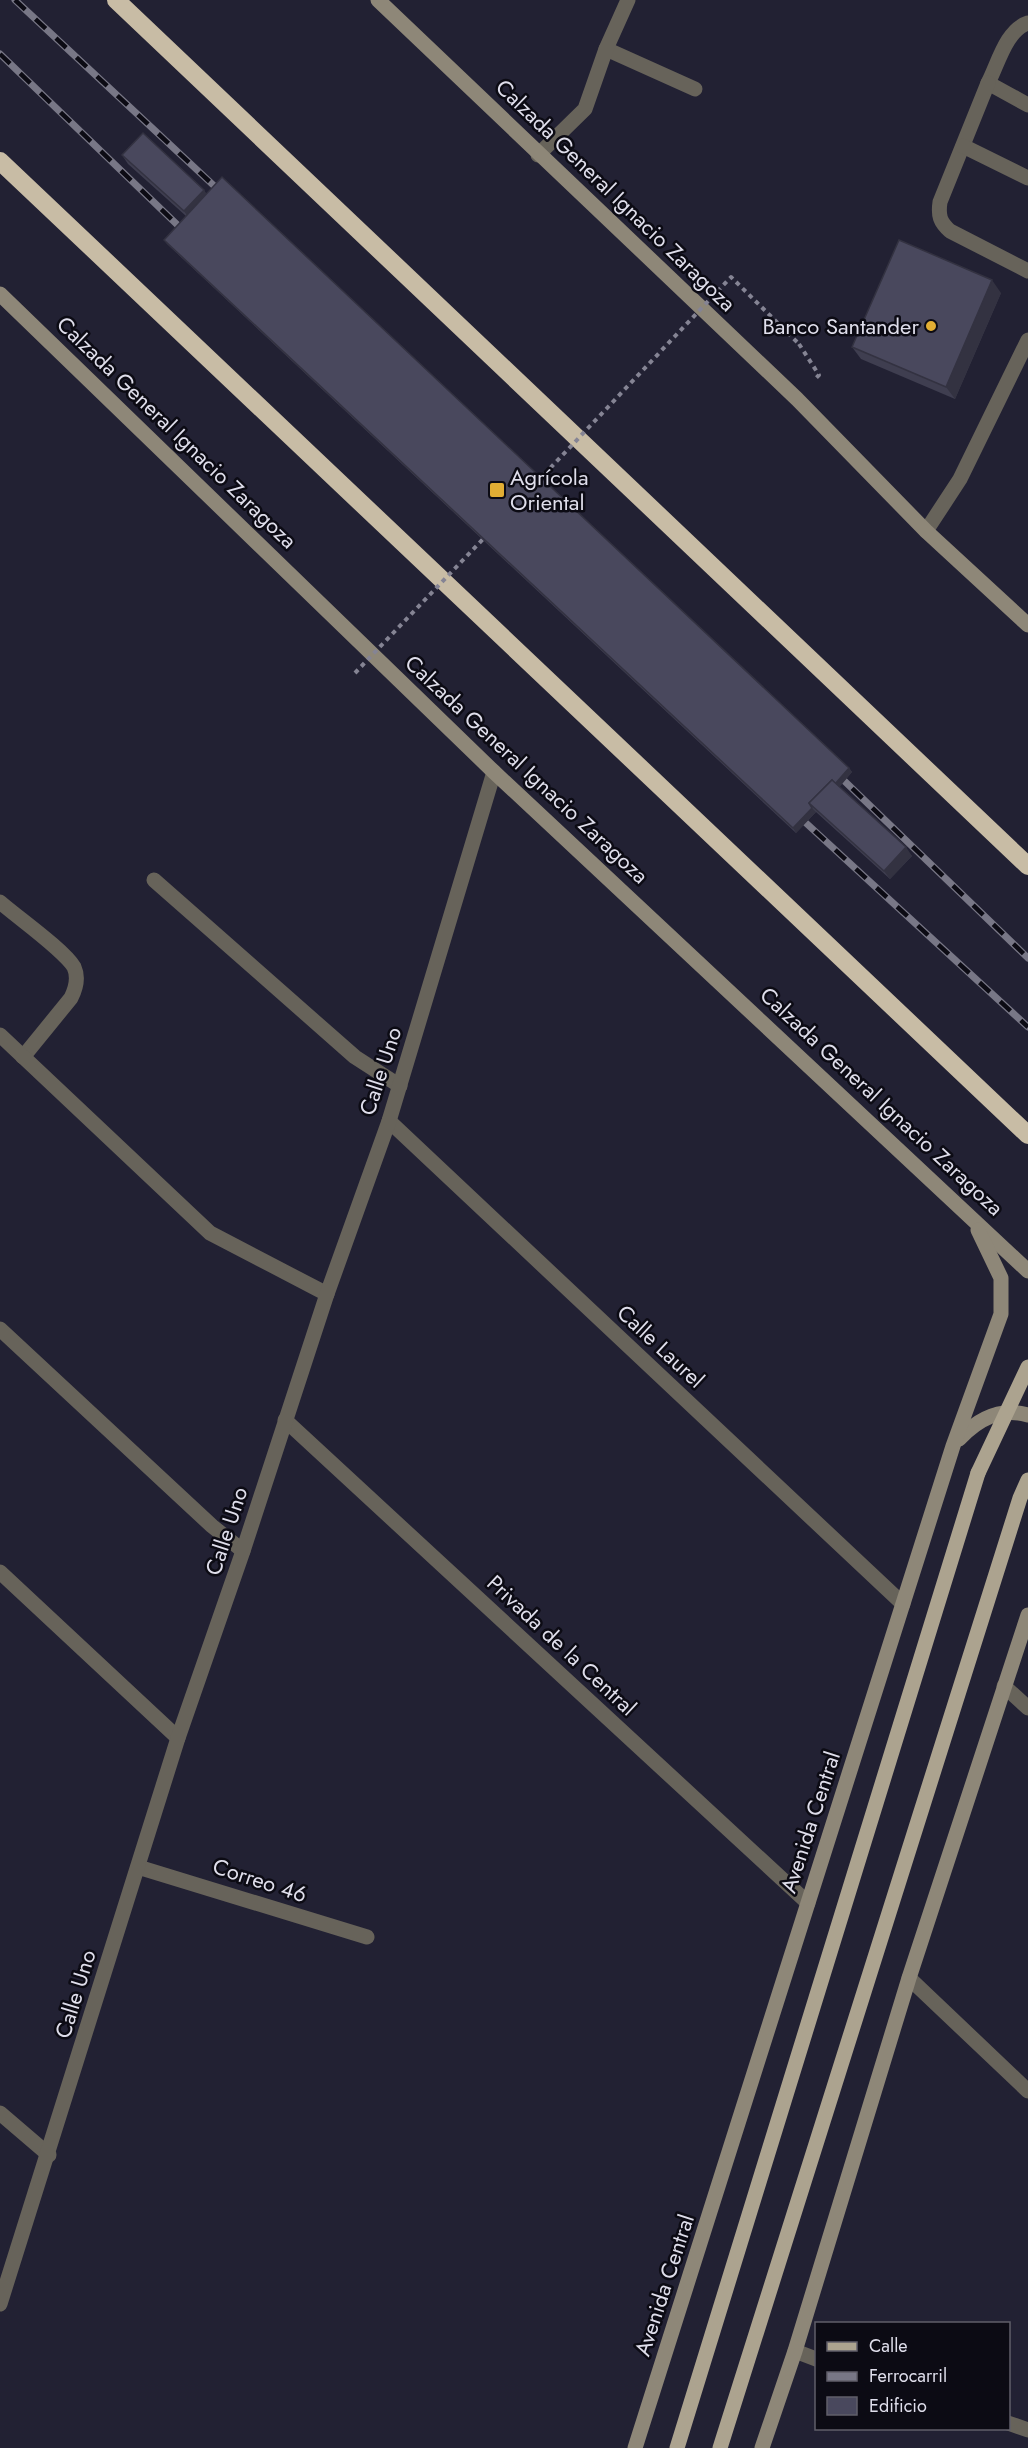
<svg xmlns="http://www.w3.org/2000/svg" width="1028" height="2448" font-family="Jost,sans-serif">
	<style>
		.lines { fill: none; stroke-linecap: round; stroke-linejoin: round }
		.path { stroke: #858494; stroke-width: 4; stroke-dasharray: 4.5 4.5; stroke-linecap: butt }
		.service { stroke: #67635a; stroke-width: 15 }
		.minor { stroke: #67635a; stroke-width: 15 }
		.secondary { stroke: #8e8778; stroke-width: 15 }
		.primary { stroke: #aca38f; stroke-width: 15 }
		.motorway { stroke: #c8bca5; stroke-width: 18 }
		.rail-casing { stroke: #787786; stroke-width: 7 }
		.rail { stroke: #0c0b14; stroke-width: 4.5; stroke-dasharray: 14; stroke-linecap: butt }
		.path-bridge { stroke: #858494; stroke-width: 4; stroke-dasharray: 4.5 4.5; stroke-linecap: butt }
		.primary-bridge { stroke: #aca38f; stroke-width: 15 }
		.wall { fill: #3f3e50 }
		.shaded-wall { fill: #333241 }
		.building { fill: #49485d; stroke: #333241; stroke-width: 1.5 }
		.poi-dot { fill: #e2ae34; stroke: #0c0b14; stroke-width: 2 }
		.labels { text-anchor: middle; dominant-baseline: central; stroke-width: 5; stroke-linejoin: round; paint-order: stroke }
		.street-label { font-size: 22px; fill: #dfdeeb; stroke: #0c0b14 }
		.poi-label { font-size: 22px; fill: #dfdeeb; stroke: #0c0b14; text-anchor: end }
	</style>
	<rect width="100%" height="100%" fill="#222133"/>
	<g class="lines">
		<path class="path" d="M799 344 819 375 814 380"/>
		<g class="service">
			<path d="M1028 23C1006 30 998 64 988 83L1028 105"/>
			<path d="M606 49 695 89"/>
			<path d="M988 83 940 202C938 216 940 222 950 231L1028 271"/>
			<path d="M963 146 1028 178"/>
			<path d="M538 155 585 109 606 49 628 0"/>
			<path d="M926 531 960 479 1028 340"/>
			<path d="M154 880 355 1057 400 1086"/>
			<path d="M0 902C17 917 64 950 74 967 79 978 76 988 71 998L23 1057"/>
			<path d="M0 1035 210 1233 327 1294"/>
		</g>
		<g class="minor">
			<path d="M389 1121 903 1604"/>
			<path d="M0 1329 212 1526 243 1551"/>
			<path d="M285 1420 808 1903"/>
			<path d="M0 1572 178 1738"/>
			<path d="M1004 1686 1028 1708"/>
			<path d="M138 1867 367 1937"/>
			<path d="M909 1978 1028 2091"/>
			<path d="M0 2113 49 2155"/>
			<path d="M0 2304 178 1738 243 1551 327 1294 389 1121 494 772"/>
			<path d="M795 2351 816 2359"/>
			<path d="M1008 2423 1028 2430"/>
		</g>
		<g class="secondary">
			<path d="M378 0 797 399 926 531 1028 625"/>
			<path d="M0 294 494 772 1028 1271"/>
			<path d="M959 1439C978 1419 1000 1407 1028 1415"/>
			<path d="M635 2448 953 1446 1001 1314V1278L978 1230"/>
			<path d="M762 2448 795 2351 909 1978 1028 1615"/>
		</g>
		<g class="primary">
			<path d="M677 2448 978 1473"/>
			<path d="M720 2448 1020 1498 1028 1480"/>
		</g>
		<g class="motorway">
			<path d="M116 0 1028 866"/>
			<path d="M0 161 1028 1135"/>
		</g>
		<g class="rail-casing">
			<g id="rail">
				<path d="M15 0 225 196"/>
				<path d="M0 54 190 237"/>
				<path d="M832 769 1028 958"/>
				<path d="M794 812 1028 1027"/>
			</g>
		</g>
		<use href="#rail" class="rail"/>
		<g class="path-bridge">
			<path d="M538 481 731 277 799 344"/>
			<path d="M355 673 485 537"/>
		</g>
		<path class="primary-bridge" d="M978 1473 1028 1367"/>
	</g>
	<g class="wall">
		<path d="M122 155 204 190 206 194 849 768 852 772 839 787 912 856 890 879 816 812 796 833 167 244 164 240 186 216 128 164Z"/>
		<path d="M1001 293 955 399 861 359 852 347Z"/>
	</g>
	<g class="shaded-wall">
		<path d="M204 190 210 199 190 220 184 211Z"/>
		<path d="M992 280 1001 293 955 399 946 387Z"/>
		<path d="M849 768 852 772 838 789 813 807Z"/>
		<path d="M812 808 816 812 796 833 793 828Z"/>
		<path d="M906 847 912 856 890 879 884 871Z"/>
	</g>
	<g class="building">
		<path d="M143 133 204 190 184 211 122 155Z"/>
		<path d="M222 177 849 768 835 784 832 780 809 803 812 808 793 828 164 240Z"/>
		<path d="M899 240 992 280 946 387 852 347Z"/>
		<path d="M832 780 906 847 884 871 809 803Z"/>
	</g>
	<g class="poi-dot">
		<circle cx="931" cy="326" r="6"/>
		<rect x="489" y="482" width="16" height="16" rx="3"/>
	</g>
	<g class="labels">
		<g class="street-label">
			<text transform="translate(616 195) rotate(44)">Calzada General Ignacio Zaragoza</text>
			<text transform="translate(177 432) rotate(44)">Calzada General Ignacio Zaragoza</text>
			<text transform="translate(527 769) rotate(43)">Calzada General Ignacio Zaragoza</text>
			<text transform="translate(380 1071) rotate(-72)">Calle Uno</text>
			<text transform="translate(882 1101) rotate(43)">Calzada General Ignacio Zaragoza</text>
			<text transform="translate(661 1346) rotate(43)">Calle Laurel</text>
			<text transform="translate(226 1531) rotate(-72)">Calle Uno</text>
			<text transform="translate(562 1645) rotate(43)">Privada de la Central</text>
			<text transform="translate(810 1822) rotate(-72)">Avenida Central</text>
			<text transform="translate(260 1880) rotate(18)">Correo 46</text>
			<text transform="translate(75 1994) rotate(-73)">Calle Uno</text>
			<text transform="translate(664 2285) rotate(-72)">Avenida Central</text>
		</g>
		<g class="poi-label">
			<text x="919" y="326">Banco Santander</text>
			<text x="510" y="477" text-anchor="start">Agrícola<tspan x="510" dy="25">Oriental</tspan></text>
		</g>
	</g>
	<rect x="815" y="2322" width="195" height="108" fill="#0c0b14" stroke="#605f6a" stroke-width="1.5"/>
	<rect x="827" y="2342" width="30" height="9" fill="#aca38f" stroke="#605f6a" stroke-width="1.5"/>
	<text x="869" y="2352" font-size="18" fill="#dfdeeb">Calle</text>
	<rect x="827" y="2372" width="30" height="9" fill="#787786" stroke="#605f6a" stroke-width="1.5"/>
	<text x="869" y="2382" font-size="18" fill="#dfdeeb">Ferrocarril</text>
	<rect x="827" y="2397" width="30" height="18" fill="#49485d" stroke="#605f6a" stroke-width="1.5"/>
	<text x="869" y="2412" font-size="18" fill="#dfdeeb">Edificio</text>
</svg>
